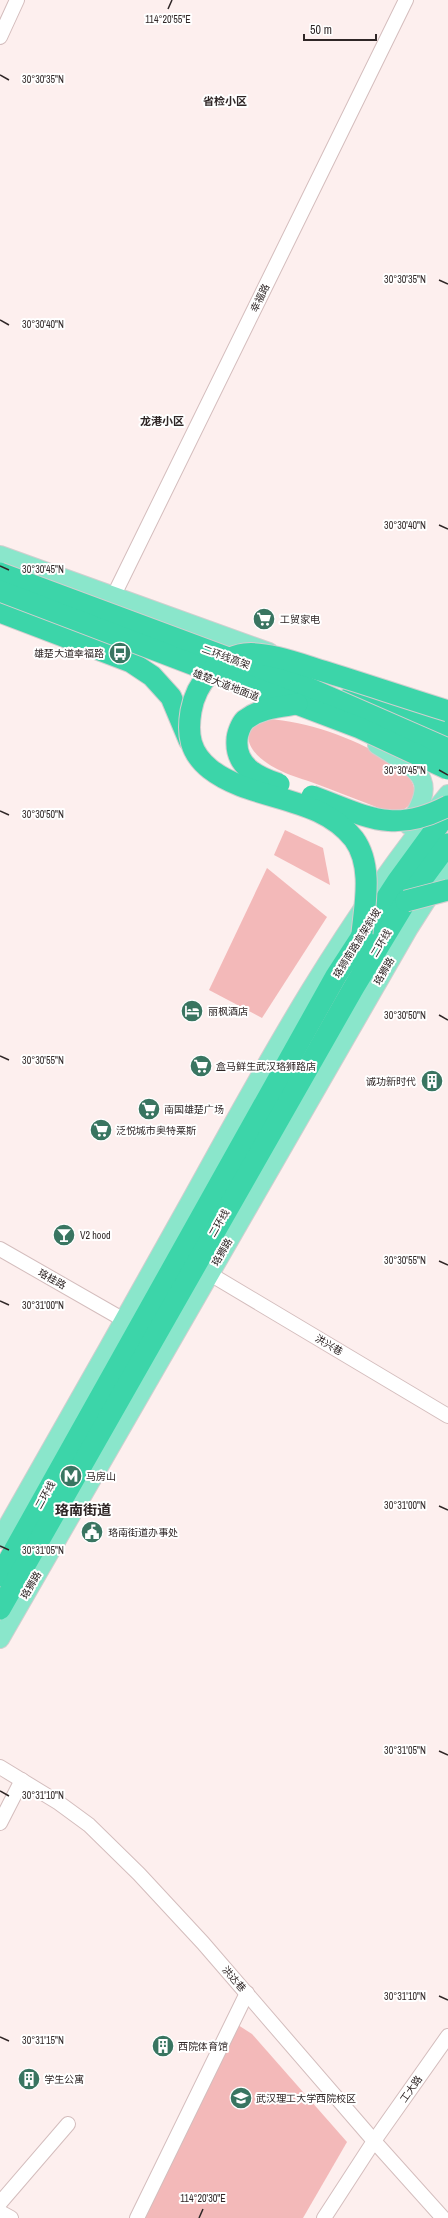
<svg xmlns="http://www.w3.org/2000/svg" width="448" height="2218" font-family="'Archivo Narrow','Noto Sans SC',sans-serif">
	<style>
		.green { fill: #f3b9b9 }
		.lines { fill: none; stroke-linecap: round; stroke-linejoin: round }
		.minor-casing { stroke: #d4bdbd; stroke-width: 16 }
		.major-casing { stroke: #d1cfcf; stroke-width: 20 }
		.highway-casing { stroke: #d1cfcf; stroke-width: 23 }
		.minor { stroke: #fff; stroke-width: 14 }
		.major { stroke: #8ae6cb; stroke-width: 18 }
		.highway { stroke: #3cd5a9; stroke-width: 21 }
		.highway-bridge-casing { stroke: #d1cfcf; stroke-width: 23; stroke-linecap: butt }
		.highway-bridge { stroke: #3cd5a9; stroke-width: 21 }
		.ticks { fill: none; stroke: #2f2626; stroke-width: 1.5 }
		.labels { text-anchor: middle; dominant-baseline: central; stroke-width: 4; stroke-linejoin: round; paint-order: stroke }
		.street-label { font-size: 10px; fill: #2f2626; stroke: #fff }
		.poi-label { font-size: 10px; fill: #2f2626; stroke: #fff; text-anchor: start }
		.neighbourhood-label { font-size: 11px; font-weight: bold; fill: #2f2626; stroke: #fff }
		.district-label { font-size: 14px; font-weight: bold; fill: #2f2626; stroke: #fff }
		.ticks-label { font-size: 10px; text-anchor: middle; fill: #2f2626; stroke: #fff; stroke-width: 4; stroke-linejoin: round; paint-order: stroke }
	</style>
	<rect width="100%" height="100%" fill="#fdefee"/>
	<g class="green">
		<path d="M267 719C308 721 352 738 387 758 401 765 421 784 413 801 411 804 406 809 402 810 396 811 389 810 384 810 359 800 335 791 311 782 300 778 288 775 277 769 253 757 232 732 267 719Z"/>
		<path d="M285 830 323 848 330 885 274 855Z"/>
		<path d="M267 868 327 917 262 1018 209 990Z"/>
		<path d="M238 2025 252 2034 347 2142 303 2218H143Z"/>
	</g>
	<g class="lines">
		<g class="minor-casing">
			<g id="minor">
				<path d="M0 37 17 0"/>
				<path d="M113 597 406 0"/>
				<path d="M0 1249 124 1320"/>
				<path d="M210 1274 448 1416"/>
				<path d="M0 1767 59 1803 89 1825 139 1874 203 1943 374 2141 443 2218"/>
				<path d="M0 1823 22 1780"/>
				<path d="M0 2203 68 2124"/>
				<path d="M0 2212 11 2218"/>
				<path d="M137 2218 247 1993"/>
				<path d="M324 2218 374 2141 448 2036"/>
			</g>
		</g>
		<g class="major-casing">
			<g id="major">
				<path d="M0 555 269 652"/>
				<path d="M377 745C418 771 441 777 408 825"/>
				<path d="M0 1539C64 1427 128 1313 191 1200 268 1059 345 919 448 794"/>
				<path d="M0 1639 409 928 448 867"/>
			</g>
		</g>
		<g class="highway-casing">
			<g id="highway">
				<path d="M0 612 131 662 152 676 171 697 189 740"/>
				<path d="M349 698 448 727"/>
				<path d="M0 1576 336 976 397 882 448 812"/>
				<path d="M0 1609 354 987 406 901 448 844"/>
			</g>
		</g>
		<use href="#minor" class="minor"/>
		<use href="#major" class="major"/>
		<use href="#highway" class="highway"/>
		<g class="highway-bridge-casing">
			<g id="highway-bridge">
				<path d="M0 573 304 686 448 749"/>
				<path d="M0 591 360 728 448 769"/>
				<path d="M279 784C257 777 235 766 237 740 237 734 241 724 245 720 260 708 279 707 297 704"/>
				<path d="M312 796C367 816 392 835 448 806"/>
				<path d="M406 901 448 890"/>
				<path d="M362 933C365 904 373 865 354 839 319 794 252 802 210 769 190 753 187 735 191 711 196 683 217 658 245 654 265 651 303 665 323 671 365 684 406 698 448 711"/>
			</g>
		</g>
		<use href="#highway-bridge" class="highway-bridge"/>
	</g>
	<path class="ticks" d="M168 9 172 0M0 75 9 80M439 280 448 284M0 320 9 325M439 525 448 529M0 566 9 570M439 770 448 775M0 811 9 815M439 1015 448 1020M0 1056 9 1060M439 1261 448 1265M0 1301 9 1305M439 1506 448 1510M0 1546 9 1550M439 1751 448 1755M0 1791 9 1796M439 1996 448 2000M0 2037 9 2041M199 2218 203 2209"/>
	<defs>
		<g id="supermarket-disc" transform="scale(1.15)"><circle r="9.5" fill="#397561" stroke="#fff"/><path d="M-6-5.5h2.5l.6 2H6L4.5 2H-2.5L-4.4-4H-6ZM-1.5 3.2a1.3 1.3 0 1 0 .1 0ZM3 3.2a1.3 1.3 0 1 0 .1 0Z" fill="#fff"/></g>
		<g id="bus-disc" transform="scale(1.15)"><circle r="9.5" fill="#397561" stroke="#fff"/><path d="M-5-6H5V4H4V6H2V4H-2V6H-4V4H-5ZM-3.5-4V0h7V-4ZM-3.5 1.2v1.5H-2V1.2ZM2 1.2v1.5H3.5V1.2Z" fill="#fff"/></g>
		<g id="hotel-disc" transform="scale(1.15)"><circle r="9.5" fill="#397561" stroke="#fff"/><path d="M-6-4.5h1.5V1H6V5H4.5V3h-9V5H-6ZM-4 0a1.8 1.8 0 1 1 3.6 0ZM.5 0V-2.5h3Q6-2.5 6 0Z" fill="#fff"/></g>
		<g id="building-disc" transform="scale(1.15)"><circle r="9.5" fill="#397561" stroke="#fff"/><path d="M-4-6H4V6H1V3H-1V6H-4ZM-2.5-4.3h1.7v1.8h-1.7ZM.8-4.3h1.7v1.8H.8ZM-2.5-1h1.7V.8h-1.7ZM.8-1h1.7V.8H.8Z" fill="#fff"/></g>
		<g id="bar-disc" transform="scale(1.15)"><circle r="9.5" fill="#397561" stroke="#fff"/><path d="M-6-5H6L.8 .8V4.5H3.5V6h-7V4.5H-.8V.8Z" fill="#fff"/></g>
		<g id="metro-disc" transform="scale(1.15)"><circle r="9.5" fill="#397561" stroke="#fff"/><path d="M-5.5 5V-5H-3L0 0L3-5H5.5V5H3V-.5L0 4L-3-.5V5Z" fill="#fff"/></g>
		<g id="civic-disc" transform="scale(1.15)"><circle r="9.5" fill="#397561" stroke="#fff"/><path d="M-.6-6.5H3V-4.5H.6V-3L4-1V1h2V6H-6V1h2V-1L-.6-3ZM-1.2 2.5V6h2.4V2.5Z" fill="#fff"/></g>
		<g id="university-disc" transform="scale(1.15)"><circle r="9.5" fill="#397561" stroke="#fff"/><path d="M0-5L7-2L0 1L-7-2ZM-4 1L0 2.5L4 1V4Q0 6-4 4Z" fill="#fff"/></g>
	</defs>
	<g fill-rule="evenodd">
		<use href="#supermarket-disc" x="264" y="619"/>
		<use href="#bus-disc" x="120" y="653"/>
		<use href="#hotel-disc" x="192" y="1011"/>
		<use href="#supermarket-disc" x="201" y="1066"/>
		<use href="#building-disc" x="432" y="1081"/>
		<use href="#supermarket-disc" x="149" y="1109"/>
		<use href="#supermarket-disc" x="101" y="1130"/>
		<use href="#bar-disc" x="64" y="1235"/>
		<use href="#metro-disc" x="71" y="1476"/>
		<use href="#civic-disc" x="92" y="1532"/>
		<use href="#building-disc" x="163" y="2046"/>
		<use href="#building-disc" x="29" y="2079"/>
		<use href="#university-disc" x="241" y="2098"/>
	</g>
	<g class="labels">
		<g class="street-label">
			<text transform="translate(260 298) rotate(-64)">幸福路</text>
			<text transform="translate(226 657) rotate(20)">二环线高架</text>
			<text transform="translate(226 685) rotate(21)">雄楚大道地面道</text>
			<text transform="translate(357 943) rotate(-58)">珞狮南路高架斜坡</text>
			<text transform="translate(381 943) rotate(-59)">二环线</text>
			<text transform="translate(384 971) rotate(-60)">珞狮路</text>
			<text transform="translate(219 1223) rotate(-60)">二环线</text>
			<text transform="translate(222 1252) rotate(-60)">珞狮路</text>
			<text transform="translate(52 1279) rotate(29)">珞桂路</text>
			<text transform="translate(329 1345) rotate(31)">洪兴巷</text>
			<text transform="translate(45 1495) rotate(-61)">二环线</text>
			<text transform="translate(31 1585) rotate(-60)">珞狮路</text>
			<text transform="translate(234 1979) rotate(49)">洪达巷</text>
			<text transform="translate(411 2089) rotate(-55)">工大路</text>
		</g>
		<g class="poi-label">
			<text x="280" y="619">工贸家电</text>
			<text x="104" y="653" text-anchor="end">雄楚大道幸福路</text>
			<text x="208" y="1011">丽枫酒店</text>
			<text x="216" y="1066">盒马鲜生武汉珞狮路店</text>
			<text x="416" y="1081" text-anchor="end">诚功新时代</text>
			<text x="164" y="1109">南国雄楚广场</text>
			<text x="116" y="1130">泛悦城市奥特莱斯</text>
			<text x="80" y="1235">V2 hood</text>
			<text x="86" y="1476">马房山</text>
			<text x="108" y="1532">珞南街道办事处</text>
			<text x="178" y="2046">西院体育馆</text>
			<text x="44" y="2079">学生公寓</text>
			<text x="256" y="2098">武汉理工大学西院校区</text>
		</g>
		<g class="neighbourhood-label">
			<text x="225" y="101">省检小区</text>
			<text x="162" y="421">龙港小区</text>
		</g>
		<g class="district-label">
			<text x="83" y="1510">珞南街道</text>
		</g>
	</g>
	<g class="ticks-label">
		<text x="168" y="23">114°20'55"E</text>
		<text x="43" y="83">30°30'35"N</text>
		<text x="405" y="283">30°30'35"N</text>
		<text x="43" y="328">30°30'40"N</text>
		<text x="405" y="529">30°30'40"N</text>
		<text x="43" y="573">30°30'45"N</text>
		<text x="405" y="774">30°30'45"N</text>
		<text x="43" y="818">30°30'50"N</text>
		<text x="405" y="1019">30°30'50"N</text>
		<text x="43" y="1064">30°30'55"N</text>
		<text x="405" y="1264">30°30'55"N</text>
		<text x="43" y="1309">30°31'00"N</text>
		<text x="405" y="1509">30°31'00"N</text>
		<text x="43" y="1554">30°31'05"N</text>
		<text x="405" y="1754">30°31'05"N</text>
		<text x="43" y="1799">30°31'10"N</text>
		<text x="405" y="2000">30°31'10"N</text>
		<text x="43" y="2044">30°31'15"N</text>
		<text x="203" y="2202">114°20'30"E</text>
	</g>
	<path d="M304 34v6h72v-6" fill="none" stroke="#2f2626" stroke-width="2"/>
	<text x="310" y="34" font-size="12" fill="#2f2626" stroke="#ffffff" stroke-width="3" paint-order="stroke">50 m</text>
</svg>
